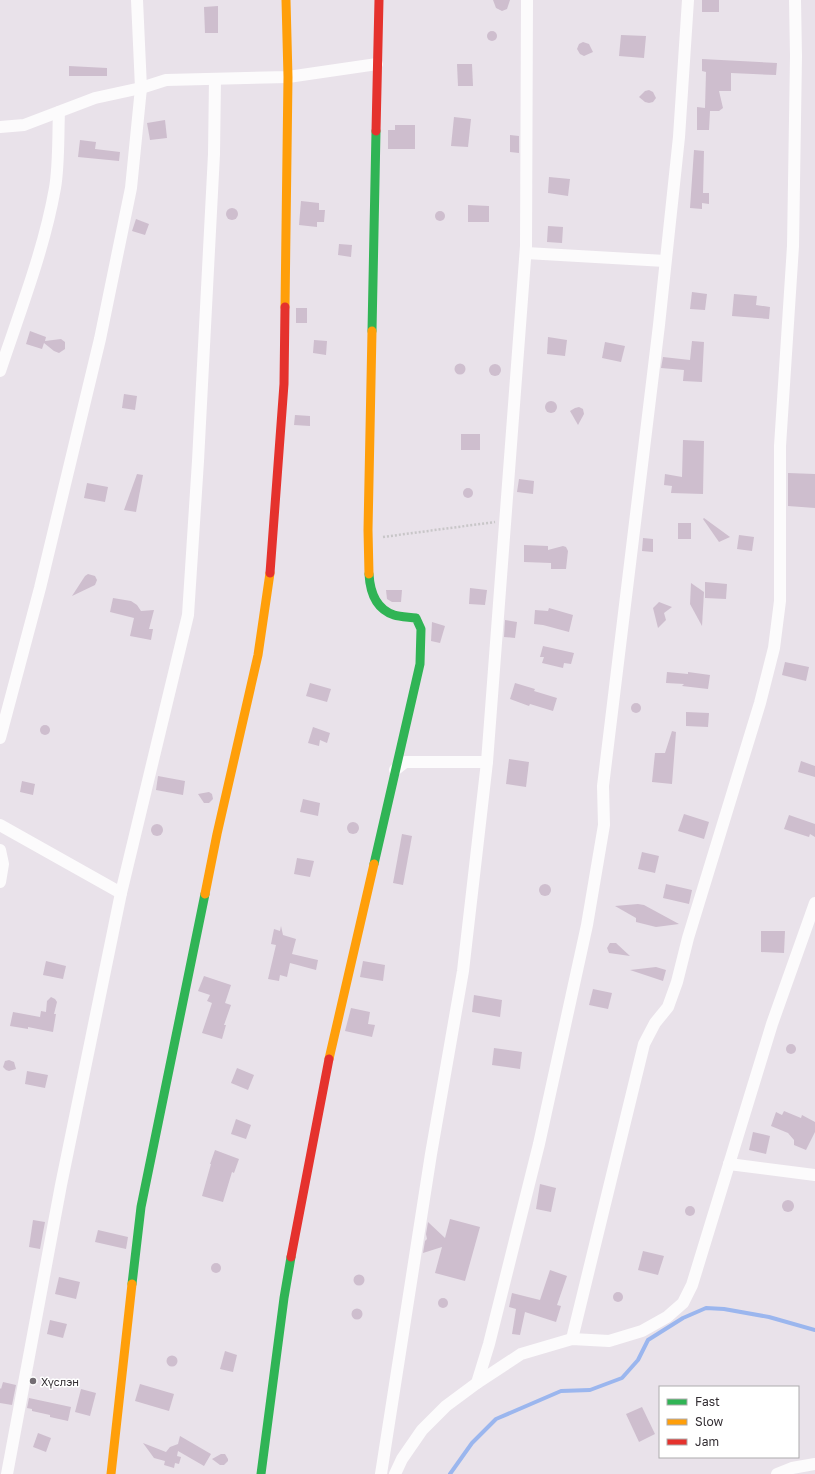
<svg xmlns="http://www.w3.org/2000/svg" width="815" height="1474" font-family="'Golos Text',sans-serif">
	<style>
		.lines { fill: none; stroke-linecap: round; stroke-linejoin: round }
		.stream { stroke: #9bb6ee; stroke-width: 4 }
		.building { fill: #cebece }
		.path { stroke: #c8c6c8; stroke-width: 2.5; stroke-dasharray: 2 2; stroke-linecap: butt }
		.street { stroke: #fcfbfc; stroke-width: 12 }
		.fast { stroke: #30b455; stroke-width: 9 }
		.slow { stroke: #ff9f0a; stroke-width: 9 }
		.jam { stroke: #e5322d; stroke-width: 9 }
		.poi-dot { fill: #736d73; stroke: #fff; stroke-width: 1.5 }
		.labels { text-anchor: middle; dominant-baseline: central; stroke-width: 3; stroke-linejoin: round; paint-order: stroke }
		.poi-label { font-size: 11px; fill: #332e33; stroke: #fff; text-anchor: start }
	</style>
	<rect width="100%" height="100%" fill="#e9e2ea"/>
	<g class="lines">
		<path class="stream" d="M450 1474 472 1443 496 1419 561 1391 590 1390 622 1378 638 1360 648 1340 683 1318 706 1308 724 1309 769 1317 815 1330"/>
	</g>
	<g class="building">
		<path d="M493 0H510L507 9 502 11 496 8Z"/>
		<rect x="702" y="0" width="17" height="12"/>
		<path d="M218 6V33H205L204 7Z"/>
		<circle cx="492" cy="36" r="5"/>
		<path d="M621 35 646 36 644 58 619 56Z"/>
		<path d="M583 42 589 44 593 52 584 56 580 54 577 49 579 44Z"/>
		<path d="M702 59 777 63 776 75 731 73V91H719L723 108 719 111H710L709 130H697V107L705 108 706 72 702 71Z"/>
		<path d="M457 64H472L473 86H458Z"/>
		<path d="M69 66 107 68V76H69Z"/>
		<path d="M649 90 653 92 656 98 653 102 649 103 645 102 639 97 645 91Z"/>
		<path d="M454 117 471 119 468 147 451 146Z"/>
		<path d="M165 120 167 138 150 140 147 123Z"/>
		<path d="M395 125H415V149H388V130H395Z"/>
		<path d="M510 135 519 136V153L510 152Z"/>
		<path d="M80 140 96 142 95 149 120 152 119 161 78 157Z"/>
		<path d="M694 150 704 151 703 193H709V204L702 203V209L690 208Z"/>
		<path d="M549 177 570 179 568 196 548 193Z"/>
		<path d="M301 201 319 203V210H325L324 222H317V227L299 225Z"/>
		<path d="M468 205 489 206V222H468Z"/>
		<circle cx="232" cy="214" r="6"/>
		<circle cx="440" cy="216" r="5"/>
		<path d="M136 219 149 224 145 235 132 231Z"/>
		<path d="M548 226 563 227 562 243 547 242Z"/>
		<path d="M339 244 352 245 351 257 338 255Z"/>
		<path d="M692 292 707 294 705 310 690 309Z"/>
		<path d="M734 294 757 296 756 305 770 307 769 319 732 316Z"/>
		<rect x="296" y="308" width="11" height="15"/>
		<path d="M30 331 46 337 45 341 61 339 65 342V349L59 353 54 351 44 343 42 349 26 344Z"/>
		<path d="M548 337 567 340 565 356 547 354Z"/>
		<path d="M314 340 327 341 326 355 313 353Z"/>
		<path d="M692 341 704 342 702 382 683 381 684 370 661 368 663 357 690 360Z"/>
		<path d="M605 342 625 346 621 362 602 358Z"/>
		<circle cx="460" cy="369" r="5.5"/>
		<circle cx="495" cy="370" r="6"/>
		<path d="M124 394 137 396 135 410 122 408Z"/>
		<circle cx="551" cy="407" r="6"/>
		<path d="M579 407 583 409 584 414 578 425 570 411 575 408Z"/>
		<path d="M295 415 310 416V426L294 425Z"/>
		<rect x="461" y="434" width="19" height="16"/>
		<path d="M683 440 704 441 703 494 671 493 672 486 664 485 665 474 682 477Z"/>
		<path d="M788 473 815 474V508L788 506Z"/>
		<path d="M137 474 143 475 136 512 124 510Z"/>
		<path d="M519 479 534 481 533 494 517 492Z"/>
		<path d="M87 483 108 487 105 502 84 498Z"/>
		<circle cx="468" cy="493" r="5"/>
		<path d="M704 518 730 537 719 542 703 519Z"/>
		<rect x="678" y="523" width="13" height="16"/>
		<path d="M739 535 754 537 752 551 737 549Z"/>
		<path d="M643 538 653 539V552L642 551Z"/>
		<path d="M524 545 548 546V550L563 546 566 547 568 551 566 569H551V563L524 562Z"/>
		<path d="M88 574 95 576 97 580 95 585 72 596 85 576Z"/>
		<path d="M705 582 727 584 726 599 705 598Z"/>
		<path d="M691 583 704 592 702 626 690 604Z"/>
		<path d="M470 588 487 590 485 605 469 604Z"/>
		<path d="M386 590H402L401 602H392L387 599Z"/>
		<path d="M113 598 131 601 137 605 141 611 154 610 149 629H153L151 640 130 636 134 618 110 612Z"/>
		<path d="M659 602 672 607 664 613 666 620 658 628 653 608Z"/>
		<path d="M549 608 573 615 569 632 543 625 534 624 535 610 548 611Z"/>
		<path d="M505 620 517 622 515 638 504 637Z"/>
		<path d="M432 622 445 626 440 643 431 641Z"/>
		<path d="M543 646 574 653 571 664 564 663 563 668 542 663 544 657H540Z"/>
		<path d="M785 662 809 667 806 681 782 675Z"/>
		<path d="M667 672 688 674V672L710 675 708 689 682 686 684 684 666 683Z"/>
		<path d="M310 683 331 689 327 702 306 696Z"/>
		<path d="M515 683 535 689 534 691 557 698 553 711 530 704 529 706 510 699Z"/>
		<circle cx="636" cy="708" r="5"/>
		<path d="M686 712 709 713 708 727 686 726Z"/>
		<circle cx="45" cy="730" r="5"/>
		<path d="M313 727 330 733 327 743 320 740 319 746 308 743Z"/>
		<path d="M672 731 676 732 672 784 652 782 655 753H665Z"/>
		<path d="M509 759 529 762 526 787 506 784Z"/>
		<path d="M801 761 815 766V777L798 772Z"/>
		<path d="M158 776 185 781 183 795 156 790Z"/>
		<path d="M22 781 35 784 33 795 20 792Z"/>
		<path d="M209 792 212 794 213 799 209 803H204L198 794Z"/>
		<path d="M303 799 320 803 318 816 300 812Z"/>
		<path d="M684 814 709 822 704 839 678 831Z"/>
		<path d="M789 815 815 824V837L810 834 809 837 784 829Z"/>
		<circle cx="353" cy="828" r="6"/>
		<circle cx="157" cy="830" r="6"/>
		<path d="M402 834 412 836 403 885 393 883Z"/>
		<path d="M642 852 659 856 655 873 638 869Z"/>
		<path d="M297 858 314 861 310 877 294 874Z"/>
		<path d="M666 884 692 890 689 904 663 898Z"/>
		<circle cx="545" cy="890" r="6"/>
		<path d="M638 904 644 905 679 924 656 927 636 922V918L615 906Z"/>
		<path d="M281 926 283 935 296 939 292 954 318 960 316 970 290 963 287 977 280 975 279 981 268 979 276 945 271 944 274 929 280 931Z"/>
		<path d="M761 931H785L784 953 761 952Z"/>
		<path d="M610 943H616L630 956 609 953 607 948Z"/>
		<path d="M46 961 66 966 63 979 43 975Z"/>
		<path d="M363 961 385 965 383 981 360 977Z"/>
		<path d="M656 967 666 970 663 981 630 970Z"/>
		<path d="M204 976 231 985 225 1003 231 1005 224 1025H226L222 1039 202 1033 212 1003 207 1001 210 995 198 991Z"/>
		<path d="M593 989 612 993 608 1009 589 1005Z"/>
		<path d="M474 995 502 1000 500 1017 472 1012Z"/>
		<path d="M51 997 55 999 57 1002 54 1014H56L53 1032 28 1027V1029L10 1026 13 1012 40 1017 41 1011 46 1012 47 1001Z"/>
		<path d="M351 1008 370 1012 368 1024 375 1025 372 1037 345 1031Z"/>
		<circle cx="791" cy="1049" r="5"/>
		<path d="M494 1048 522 1052 520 1069 492 1065Z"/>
		<path d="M9 1060 14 1062 16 1069 9 1071 6 1070 3 1067 5 1061Z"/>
		<path d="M237 1068 254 1075 248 1090 231 1083Z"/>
		<path d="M27 1071 48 1075 45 1088 25 1084Z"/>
		<path d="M784 1111 801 1118 802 1115 815 1122V1132L806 1150 794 1145V1140L788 1133 771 1126 776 1112 782 1115Z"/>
		<path d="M236 1119 251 1125 246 1139 231 1134Z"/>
		<path d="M753 1132 770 1136 766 1154 749 1150Z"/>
		<path d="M215 1150 239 1159 234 1173 232 1172 223 1202 202 1196 211 1164H210Z"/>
		<path d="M540 1184 556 1188 551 1212 536 1209Z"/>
		<circle cx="788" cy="1206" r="6"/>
		<circle cx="690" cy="1211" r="5"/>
		<path d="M450 1219 480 1227 465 1281 435 1273 442 1247 423 1253 425 1241 427 1239 426 1234 428 1222 445 1238Z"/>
		<path d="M33 1220 45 1222 40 1249 29 1247Z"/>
		<path d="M98 1230 128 1237 126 1249 95 1242Z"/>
		<path d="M643 1251 664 1256 658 1275 638 1270Z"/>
		<circle cx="216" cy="1268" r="5"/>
		<path d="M550 1270 567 1276 557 1305 561 1306 556 1322 525 1312 520 1335 512 1334 516 1309 509 1307 512 1293 540 1300Z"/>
		<circle cx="359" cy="1280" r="5.5"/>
		<path d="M59 1277 80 1282 76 1299 55 1294Z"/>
		<circle cx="618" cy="1297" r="5"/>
		<circle cx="443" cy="1303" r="5"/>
		<circle cx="357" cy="1314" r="5.5"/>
		<path d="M50 1320 67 1324 63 1338 47 1334Z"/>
		<path d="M225 1351 237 1355 233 1372 220 1369Z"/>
		<circle cx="172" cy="1361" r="5.5"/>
		<path d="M3 1382 16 1385 12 1405 0 1403V1388L1 1389Z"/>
		<path d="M140 1384 174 1394 169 1411 135 1401Z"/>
		<path d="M81 1389 96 1393 90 1416 75 1412Z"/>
		<path d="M29 1398 71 1407 68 1421 50 1417V1415L32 1411V1409L27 1408Z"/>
		<path d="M642 1407 655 1434 639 1442 626 1414Z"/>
		<path d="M38 1433 51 1438 46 1452 33 1447Z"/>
		<path d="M180 1436 211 1454 204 1466 178 1451 177 1456 181 1457 179 1464 175 1463 174 1468 164 1465 165 1461 154 1458 143 1443 166 1452 170 1447 178 1444Z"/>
		<path d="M221 1454H225L228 1459V1461L224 1465H220L212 1459Z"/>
	</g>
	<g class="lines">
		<path class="path" d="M383 537 495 522"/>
		<g class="street">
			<path d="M0 127 24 125 95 98 141 88 166 80 288 77 377 64"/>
			<path d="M526 253 665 261"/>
			<path d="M0 371C20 311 44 250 55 188 59 165 58 135 59 112"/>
			<path d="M0 738 40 588 100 339 131 188 141 88 137 0"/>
			<path d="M395 770 405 762H487"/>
			<path d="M0 825 121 893"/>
			<path d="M0 850 3 864 0 882"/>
			<path d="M729 1164 815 1175"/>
			<path d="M572 1339 644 1044 655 1023 668 1007 677 982 688 938 760 703 774 648 780 601V446L793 246 796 56 795 0"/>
			<path d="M477 1383 489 1344 539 1144 587 925 604 825 603 786 659 325 679 137 688 0"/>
			<path d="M7 1474 61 1185 121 893 188 615 198 461 214 154 215 79"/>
			<path d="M381 1474 431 1154 463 971 487 762 526 246 527 0"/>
			<path d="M395 1474 402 1459 422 1430 446 1406 477 1383 521 1354 572 1339 609 1341 642 1331 667 1317 683 1303 692 1285 772 1024 815 903"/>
			<path d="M777 1474 792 1468 815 1464"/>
		</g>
		<g class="fast">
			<path d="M372 331 376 131"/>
			<path d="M369 574C370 592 376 609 394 615 400 617 409 617 416 618L421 629 420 664 374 864"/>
			<path d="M132 1284 141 1207 205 894"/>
			<path d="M261 1474 284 1298 291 1257"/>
		</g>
		<g class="slow">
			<path d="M285 307 288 77 286 0"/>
			<path d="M369 574 368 530 372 331"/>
			<path d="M205 894 217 834 258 655 270 573"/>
			<path d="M329 1059 374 864"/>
			<path d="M111 1474 132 1284"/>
		</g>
		<g class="jam">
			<path d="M376 131 379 0"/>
			<path d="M270 573 284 384 285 307"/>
			<path d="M291 1257 329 1059"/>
		</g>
	</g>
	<circle class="poi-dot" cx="33" cy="1381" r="4"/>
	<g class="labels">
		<g class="poi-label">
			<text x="41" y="1381">Хүслэн</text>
		</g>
	</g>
	<rect x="659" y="1386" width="140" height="72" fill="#ffffff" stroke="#adabad"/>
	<rect x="667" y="1399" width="20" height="6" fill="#30b455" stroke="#adabad"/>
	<text x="695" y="1406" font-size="12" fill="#332e33">Fast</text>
	<rect x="667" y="1419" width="20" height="6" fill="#ff9f0a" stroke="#adabad"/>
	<text x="695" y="1426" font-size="12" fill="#332e33">Slow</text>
	<rect x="667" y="1439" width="20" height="6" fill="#e5322d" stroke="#adabad"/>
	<text x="695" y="1446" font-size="12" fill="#332e33">Jam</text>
</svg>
